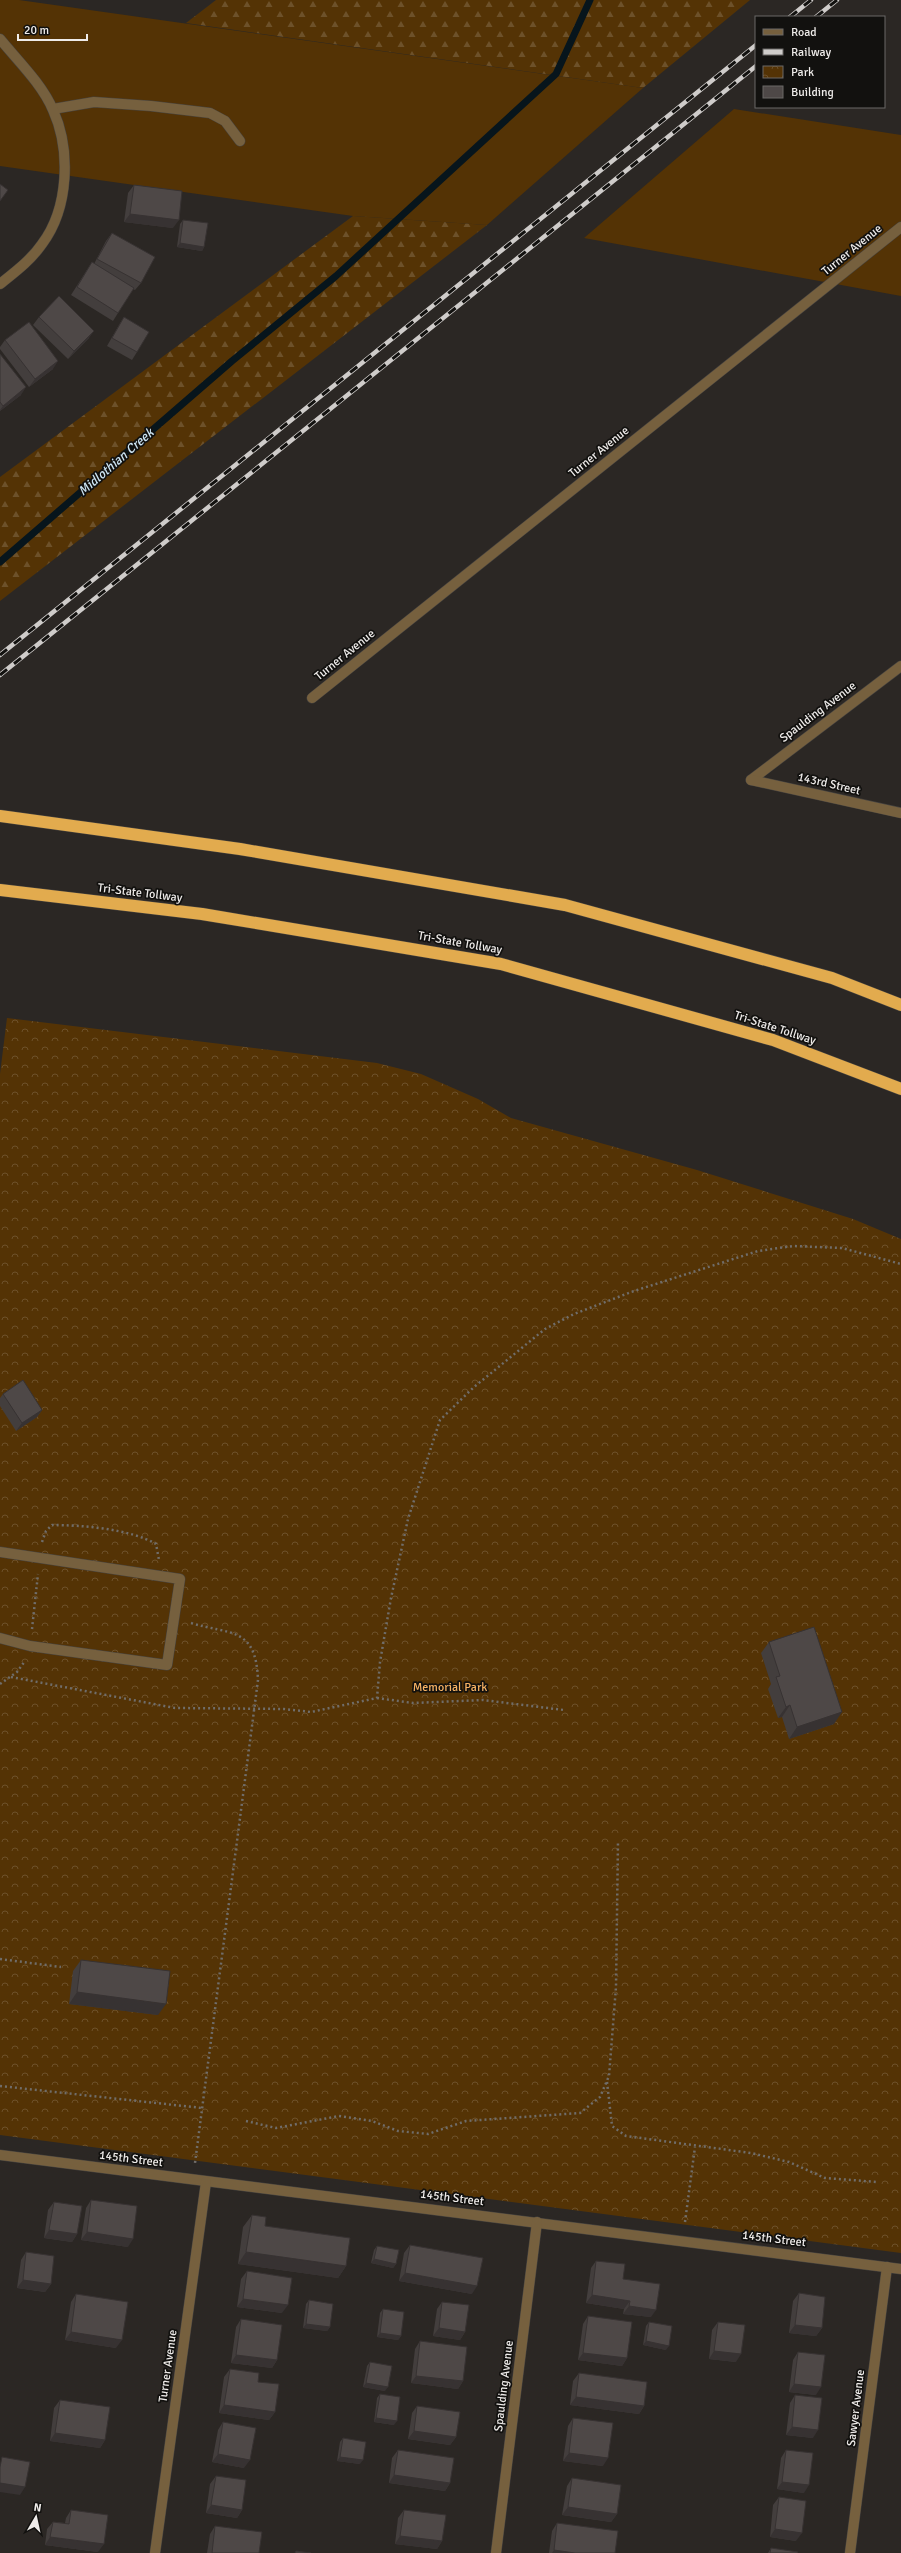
<svg xmlns="http://www.w3.org/2000/svg" width="901" height="2553" font-family="Signika,sans-serif">
	<style>
		.green { fill: #543305 }
		.forest { fill: url(#forest-firs) }
		.park { fill: url(#park-crowns) }
		.lines { fill: none; stroke-linecap: round; stroke-linejoin: round }
		.stream { stroke: #07151c; stroke-width: 7 }
		.service-casing { stroke: #464340; stroke-width: 11 }
		.minor-casing { stroke: #464340; stroke-width: 11 }
		.motorway-casing { stroke: #464340; stroke-width: 13 }
		.path { stroke: #706d6a; stroke-width: 2.5; stroke-dasharray: 2 3; stroke-linecap: butt }
		.service { stroke: #76603e; stroke-width: 10 }
		.minor { stroke: #76603e; stroke-width: 10 }
		.motorway { stroke: #e2ab4e; stroke-width: 12 }
		.rail-casing { stroke: #cfccca; stroke-width: 4.5 }
		.rail { stroke: #12110f; stroke-width: 3; stroke-dasharray: 9; stroke-linecap: butt }
		.wall { fill: #433e3d }
		.shaded-wall { fill: #373232 }
		.building { fill: #4e4847; stroke: #373232 }
		.labels { text-anchor: middle; dominant-baseline: central; stroke-width: 3.5; stroke-linejoin: round; paint-order: stroke }
		.street-label { font-size: 12px; fill: #efecea; stroke: #12110f }
		.park-label { font-size: 12px; fill: #f9b465; stroke: #12110f }
		.water-label { font-size: 13px; font-style: italic; fill: #cee5f3; stroke: #12110f }
	</style>
	<defs>
		<pattern id="forest-firs" width="22" height="20" patternUnits="userSpaceOnUse"><rect width="22" height="20" fill="#543305"/><path d="M5 1l3.5 6h-7zM16 11l3.5 6h-7z" fill="#6d512a"/></pattern>
		<pattern id="park-crowns" width="20" height="18" patternUnits="userSpaceOnUse"><rect width="20" height="18" fill="#543305"/><path d="M2 6a3 3 0 1 1 6 0M12 15a3 3 0 1 1 6 0" fill="none" stroke="#6d512a"/></pattern>
	</defs>
	<rect width="100%" height="100%" fill="#2b2724"/>
	<g class="green">
		<path d="M0 0H19L643 88 487 225 353 216 0 166Z"/>
		<path d="M734 109 901 135V296L584 238Z"/>
	</g>
	<g class="forest">
		<path d="M216 0H750L643 88 186 23Z"/>
		<path d="M353 216 487 225 0 601V477Z"/>
	</g>
	<path class="park" d="M7 1018 377 1063 421 1074 478 1099 511 1118 697 1170 853 1219 901 1239V2253L0 2135V1074Z"/>
	<g class="lines">
		<path class="stream" d="M0 562 232 361 336 276 556 74 590 0"/>
		<g class="service-casing">
			<g id="service">
				<path d="M53 109 94 102 151 106 210 113 225 121 240 141"/>
				<path d="M0 1552 180 1579 167 1665 30 1646 0 1638"/>
			</g>
		</g>
		<g class="minor-casing">
			<g id="minor">
				<path d="M0 39C18 61 42 84 53 110 71 150 69 208 42 244 31 260 15 272 0 284"/>
				<path d="M312 698 901 227"/>
				<path d="M751 780 901 666"/>
				<path d="M751 780 901 813"/>
				<path d="M0 2155 901 2269"/>
				<path d="M155 2553 206 2182"/>
				<path d="M496 2553 537 2222"/>
				<path d="M850 2553 887 2267"/>
			</g>
		</g>
		<g class="motorway-casing">
			<g id="motorway">
				<path d="M0 816 240 849 565 905 832 978 901 1005"/>
				<path d="M0 890 202 914 501 964 773 1040 901 1089"/>
			</g>
		</g>
		<g class="path">
			<path d="M42 1542 46 1531 52 1525C81 1525 131 1529 156 1544L159 1560"/>
			<path d="M191 1623C230 1635 256 1626 258 1680L195 2163"/>
			<path d="M32 1629 38 1574"/>
			<path d="M11 1677 175 1708 284 1709 311 1712 377 1698 380 1662 391 1598 408 1519 440 1420 474 1387 545 1329 574 1314 634 1291 758 1251 793 1246 842 1248 901 1264"/>
			<path d="M0 1684 17 1672 25 1661"/>
			<path d="M377 1698 413 1703 483 1700 564 1710"/>
			<path d="M0 1959 61 1967"/>
			<path d="M607 2082 612 2126 626 2136 751 2153 789 2162 825 2178 877 2182"/>
			<path d="M0 2086 202 2108"/>
			<path d="M246 2121 276 2128 339 2116 372 2121 398 2131 428 2134 466 2121 580 2113 600 2097 609 2076 616 1987 618 1841"/>
			<path d="M685 2222 695 2147"/>
		</g>
		<use href="#service" class="service"/>
		<use href="#minor" class="minor"/>
		<use href="#motorway" class="motorway"/>
		<g class="rail-casing">
			<g id="rail">
				<path d="M790 17 811 0"/>
				<path d="M816 17 837 0"/>
				<path d="M0 655 756 45"/>
				<path d="M0 675 756 66"/>
			</g>
		</g>
		<use href="#rail" class="rail"/>
	</g>
	<g class="wall">
		<path d="M134 185 173 228 124 222 128 193Z"/>
		<path d="M183 220 204 247 202 251 177 247 180 224Z"/>
		<path d="M112 233 141 283 135 290 133 289 113 321 71 295 92 262 94 264 106 241Z"/>
		<path d="M39 317 89 338 68 359 33 325Z"/>
		<path d="M124 317 137 352 132 360 107 346 119 325Z"/>
		<path d="M5 340 53 369 29 387 0 349V347Z"/>
		<path d="M0 354 21 395 0 411Z"/>
		<path d="M3 1394 42 1410 37 1417 16 1431 0 1406V1398Z"/>
		<path d="M769 1642 834 1724 789 1739 782 1717 778 1718 768 1689 771 1684 761 1653Z"/>
		<path d="M81 1960 158 2015 69 2004 73 1971Z"/>
		<path d="M91 2200 128 2247 81 2240 86 2208Z"/>
		<path d="M54 2202 77 2234 72 2242 44 2238 48 2210Z"/>
		<path d="M252 2215 265 2226 346 2266 338 2278 238 2264 243 2227Z"/>
		<path d="M410 2245 472 2294 399 2281 404 2253Z"/>
		<path d="M377 2246 396 2264 393 2268 371 2263 374 2250Z"/>
		<path d="M26 2252 51 2284 45 2292 17 2288 21 2260Z"/>
		<path d="M596 2261 623 2279 651 2317 623 2314 624 2309 586 2303 591 2268Z"/>
		<path d="M247 2271 282 2313 237 2307 241 2279Z"/>
		<path d="M799 2293 822 2328 816 2336 789 2333 793 2301Z"/>
		<path d="M76 2294 116 2348 65 2340 71 2302Z"/>
		<path d="M309 2300 330 2327 327 2331 303 2328 306 2304Z"/>
		<path d="M442 2302 465 2332 460 2340 433 2336 437 2309Z"/>
		<path d="M383 2309 401 2336 398 2340 377 2337 380 2313Z"/>
		<path d="M588 2316 627 2358 622 2366 578 2360 583 2324Z"/>
		<path d="M241 2319 277 2360 272 2368 231 2363 236 2327Z"/>
		<path d="M649 2322 666 2350 643 2345 646 2326Z"/>
		<path d="M718 2322 736 2362 709 2359 712 2330Z"/>
		<path d="M420 2341 463 2381 458 2389 411 2383 415 2349Z"/>
		<path d="M798 2352 816 2395 789 2392 793 2360Z"/>
		<path d="M370 2362 385 2391 363 2387 367 2366Z"/>
		<path d="M230 2369 258 2382 275 2412 269 2420 219 2413 224 2377Z"/>
		<path d="M579 2373 644 2406 639 2414 570 2405 573 2381Z"/>
		<path d="M380 2394 394 2425 374 2422 377 2398Z"/>
		<path d="M795 2395 813 2438 786 2435 790 2403Z"/>
		<path d="M60 2400 105 2440 100 2448 50 2441 54 2408Z"/>
		<path d="M417 2406 456 2437 450 2445 408 2439 412 2413Z"/>
		<path d="M573 2418 603 2466 563 2461 568 2426Z"/>
		<path d="M223 2422 244 2468 212 2462 218 2430Z"/>
		<path d="M343 2438 360 2464 337 2461 340 2442Z"/>
		<path d="M398 2450 450 2483 445 2491 389 2483 392 2458Z"/>
		<path d="M786 2450 804 2493 777 2489 781 2458Z"/>
		<path d="M216 2476 242 2510 237 2518 206 2513 210 2484Z"/>
		<path d="M572 2478 617 2514 611 2522 562 2515 567 2486Z"/>
		<path d="M779 2497 796 2541 770 2537 773 2505Z"/>
		<path d="M71 2510 98 2552 45 2545 47 2529 53 2522 65 2523 66 2518Z"/>
		<path d="M404 2510 442 2541 437 2549 395 2544 398 2518Z"/>
		<path d="M557 2523 615 2553H549L552 2531Z"/>
		<path d="M215 2526 259 2553H207L210 2534Z"/>
		<path d="M771 2548 797 2553H768Z"/>
	</g>
	<g class="shaded-wall">
		<path d="M130 214 179 220 173 228 124 222Z"/>
		<path d="M180 243 204 247 202 251 177 247Z"/>
		<path d="M94 331 89 338 68 359 74 351Z"/>
		<path d="M58 361 53 369 29 387 35 379Z"/>
		<path d="M26 387 21 395 0 411V410L3 406Z"/>
		<path d="M42 1410 37 1417 16 1431 22 1423Z"/>
		<path d="M790 1705 782 1717 778 1718 786 1707Z"/>
		<path d="M842 1712 834 1724 789 1739 797 1727Z"/>
		<path d="M77 1992 166 2004 158 2015 69 2004Z"/>
		<path d="M49 2230 77 2234 72 2242 44 2238Z"/>
		<path d="M87 2232 133 2239 128 2247 81 2240Z"/>
		<path d="M246 2252 346 2266 338 2278 238 2264Z"/>
		<path d="M374 2259 396 2264 393 2268 371 2263Z"/>
		<path d="M405 2273 477 2286 472 2294 399 2281Z"/>
		<path d="M23 2280 51 2284 45 2292 17 2288Z"/>
		<path d="M592 2295 630 2301 624 2309 586 2303Z"/>
		<path d="M243 2299 288 2305 282 2313 237 2307Z"/>
		<path d="M629 2306 656 2310 651 2317 623 2314Z"/>
		<path d="M306 2324 330 2327 327 2331 303 2328Z"/>
		<path d="M795 2325 822 2328 816 2336 789 2333Z"/>
		<path d="M439 2328 465 2332 460 2340 433 2336Z"/>
		<path d="M71 2332 122 2340 116 2348 65 2340Z"/>
		<path d="M380 2333 401 2336 398 2340 377 2337Z"/>
		<path d="M646 2341 669 2346 666 2350 643 2345Z"/>
		<path d="M714 2351 741 2354 736 2362 709 2359Z"/>
		<path d="M583 2353 627 2358 622 2366 578 2360Z"/>
		<path d="M236 2355 277 2360 272 2368 231 2363Z"/>
		<path d="M416 2376 463 2381 458 2389 411 2383Z"/>
		<path d="M366 2383 388 2387 385 2391 363 2387Z"/>
		<path d="M794 2384 821 2387 816 2395 789 2392Z"/>
		<path d="M576 2397 644 2406 639 2414 570 2405Z"/>
		<path d="M224 2405 275 2412 269 2420 219 2413Z"/>
		<path d="M376 2418 397 2421 394 2425 374 2422Z"/>
		<path d="M792 2427 818 2430 813 2438 786 2435Z"/>
		<path d="M414 2431 456 2437 450 2445 408 2439Z"/>
		<path d="M55 2433 105 2440 100 2448 50 2441Z"/>
		<path d="M569 2453 608 2458 603 2466 563 2461Z"/>
		<path d="M218 2454 250 2460 244 2468 212 2462Z"/>
		<path d="M340 2457 363 2460 360 2464 337 2461Z"/>
		<path d="M394 2475 450 2483 445 2491 389 2483Z"/>
		<path d="M782 2482 809 2485 804 2493 777 2489Z"/>
		<path d="M0 2483 25 2487 20 2495 0 2492Z"/>
		<path d="M211 2505 242 2510 237 2518 206 2513Z"/>
		<path d="M568 2507 617 2514 611 2522 562 2515Z"/>
		<path d="M775 2529 802 2533 796 2541 770 2537Z"/>
		<path d="M400 2536 442 2541 437 2549 395 2544Z"/>
		<path d="M50 2537 104 2544 98 2552 45 2545Z"/>
		<path d="M554 2550 575 2553H552Z"/>
	</g>
	<g class="building">
		<path d="M0 184 8 190 0 201Z"/>
		<path d="M134 185 182 191 179 220 130 214Z"/>
		<path d="M183 220 208 223 204 247 180 243Z"/>
		<path d="M112 233 155 257 141 283 97 259Z"/>
		<path d="M92 262 134 288 118 313 77 287Z"/>
		<path d="M59 296 94 331 74 351 39 317Z"/>
		<path d="M124 317 149 332 137 352 112 338Z"/>
		<path d="M29 322 58 361 35 379 5 340Z"/>
		<path d="M0 354 26 387 3 406 0 402Z"/>
		<path d="M23 1380 42 1410 22 1423 3 1394Z"/>
		<path d="M814 1627 842 1712 797 1727 790 1705 786 1707 776 1677 780 1676 769 1642Z"/>
		<path d="M81 1960 170 1971 166 2004 77 1992Z"/>
		<path d="M91 2200 137 2206 133 2239 87 2232Z"/>
		<path d="M54 2202 82 2206 77 2234 49 2230Z"/>
		<path d="M252 2215 266 2217 265 2226 350 2238 346 2266 246 2252Z"/>
		<path d="M410 2245 483 2258 477 2286 405 2273Z"/>
		<path d="M377 2246 399 2250 396 2264 374 2259Z"/>
		<path d="M26 2252 54 2256 51 2284 23 2280Z"/>
		<path d="M596 2261 625 2264 623 2279 660 2284 656 2310 629 2306 630 2301 592 2295Z"/>
		<path d="M247 2271 292 2278 288 2305 243 2299Z"/>
		<path d="M799 2293 825 2297 822 2328 795 2325Z"/>
		<path d="M76 2294 128 2302 122 2340 71 2332Z"/>
		<path d="M309 2300 333 2304 330 2327 306 2324Z"/>
		<path d="M442 2302 469 2305 465 2332 439 2328Z"/>
		<path d="M383 2309 404 2312 401 2336 380 2333Z"/>
		<path d="M588 2316 632 2322 627 2358 583 2353Z"/>
		<path d="M241 2319 282 2325 277 2360 236 2355Z"/>
		<path d="M649 2322 672 2326 669 2346 646 2341Z"/>
		<path d="M718 2322 745 2325 741 2354 714 2351Z"/>
		<path d="M420 2341 467 2347 463 2381 416 2376Z"/>
		<path d="M798 2352 825 2355 821 2387 794 2384Z"/>
		<path d="M370 2362 392 2366 388 2387 366 2383Z"/>
		<path d="M230 2369 259 2373 258 2382 279 2384 275 2412 224 2405Z"/>
		<path d="M579 2373 647 2382 644 2406 576 2397Z"/>
		<path d="M380 2394 400 2397 397 2421 376 2418Z"/>
		<path d="M795 2395 822 2398 818 2430 792 2427Z"/>
		<path d="M60 2400 110 2407 105 2440 55 2433Z"/>
		<path d="M417 2406 460 2412 456 2437 414 2431Z"/>
		<path d="M573 2418 613 2423 608 2458 569 2453Z"/>
		<path d="M223 2422 256 2428 250 2460 218 2454Z"/>
		<path d="M343 2438 366 2442 363 2460 340 2457Z"/>
		<path d="M398 2450 454 2458 450 2483 394 2475Z"/>
		<path d="M786 2450 813 2453 809 2485 782 2482Z"/>
		<path d="M2 2457 30 2462 25 2487 0 2483V2467Z"/>
		<path d="M216 2476 246 2480 242 2510 211 2505Z"/>
		<path d="M572 2478 621 2485 617 2514 568 2507Z"/>
		<path d="M779 2497 806 2501 802 2533 775 2529Z"/>
		<path d="M71 2510 108 2515 104 2544 50 2537 53 2522 69 2524Z"/>
		<path d="M404 2510 446 2515 442 2541 400 2536Z"/>
		<path d="M557 2523 618 2531 615 2553H575L554 2550Z"/>
		<path d="M215 2526 262 2532 259 2553H212Z"/>
		<path d="M771 2548 798 2552 797 2553H770Z"/>
		<path d="M296 2551 311 2553H295Z"/>
	</g>
	<g class="labels">
		<g class="street-label">
			<text transform="translate(852 250) rotate(-39)">Turner Avenue</text>
			<text transform="translate(599 452) rotate(-39)">Turner Avenue</text>
			<text transform="translate(345 655) rotate(-39)">Turner Avenue</text>
			<text transform="translate(818 712) rotate(-37)">Spaulding Avenue</text>
			<text transform="translate(829 784) rotate(13)">143rd Street</text>
			<text transform="translate(140 893) rotate(7)">Tri-State Tollway</text>
			<text transform="translate(460 943) rotate(10)">Tri-State Tollway</text>
			<text transform="translate(775 1028) rotate(18)">Tri-State Tollway</text>
			<text transform="translate(131 2159) rotate(7)">145th Street</text>
			<text transform="translate(452 2198) rotate(7)">145th Street</text>
			<text transform="translate(774 2239) rotate(7)">145th Street</text>
			<text transform="translate(168 2366) rotate(-82)">Turner Avenue</text>
			<text transform="translate(504 2386) rotate(-83)">Spaulding Avenue</text>
			<text transform="translate(856 2408) rotate(-83)">Sawyer Avenue</text>
		</g>
		<g class="park-label">
			<text x="450" y="1687">Memorial Park</text>
		</g>
		<g class="water-label">
			<text transform="translate(116 462) rotate(-41)">Midlothian Creek</text>
		</g>
	</g>
	<rect x="755" y="16" width="130" height="92" fill="#12110f" stroke="#6a6967"/>
	<rect x="763" y="29" width="20" height="6" fill="#76603e" stroke="#6a6967"/>
	<text x="791" y="36" font-size="12" fill="#efecea">Road</text>
	<rect x="763" y="49" width="20" height="6" fill="#cfccca" stroke="#6a6967"/>
	<text x="791" y="56" font-size="12" fill="#efecea">Railway</text>
	<rect x="763" y="66" width="20" height="12" fill="url(#park-crowns)" stroke="#6a6967"/>
	<text x="791" y="76" font-size="12" fill="#efecea">Park</text>
	<rect x="763" y="86" width="20" height="12" fill="#4e4847" stroke="#6a6967"/>
	<text x="791" y="96" font-size="12" fill="#efecea">Building</text>
	<g transform="translate(36 2517) rotate(9)" stroke="#12110f" stroke-width="3" paint-order="stroke">
	<path d="M0-3L7 15L0 10L-7 15Z" fill="#efecea"/>
	<text y="-6" font-size="11" font-weight="bold" text-anchor="middle" fill="#efecea">N</text>
	</g>
	<path d="M18 34v6h69v-6" fill="none" stroke="#efecea" stroke-width="2"/>
	<text x="24" y="34" font-size="12" fill="#efecea" stroke="#12110f" stroke-width="3" paint-order="stroke">20 m</text>
</svg>
